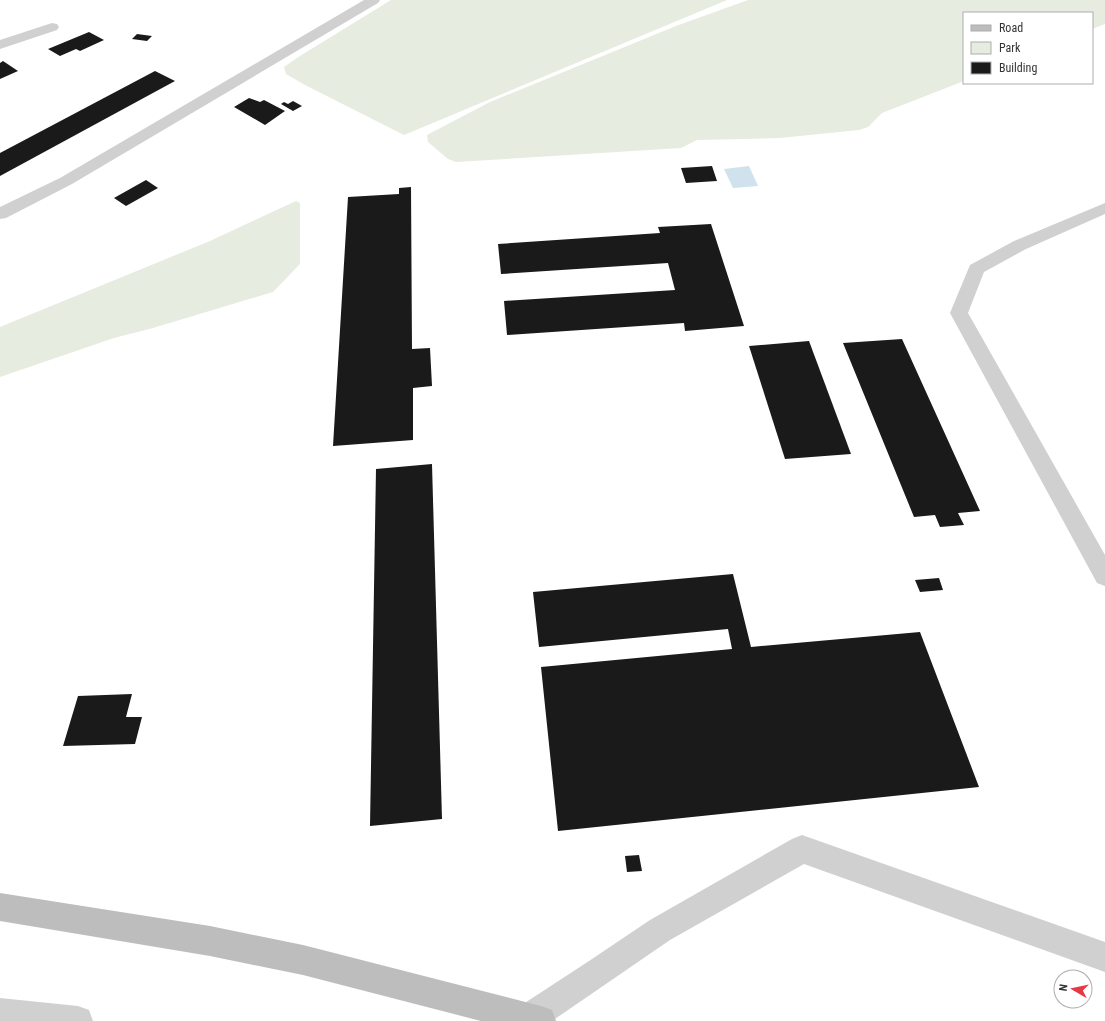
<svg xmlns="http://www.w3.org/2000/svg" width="1105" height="1021" font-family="'Roboto Condensed',sans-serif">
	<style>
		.green { fill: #e6ecdf }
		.water { fill: #cfe2ee }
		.building { fill: #1a1a1a }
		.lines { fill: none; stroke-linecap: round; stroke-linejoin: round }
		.minor { fill: #d0d0d0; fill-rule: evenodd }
		.tertiary { fill: #d0d0d0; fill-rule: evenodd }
		.secondary { fill: #bdbdbd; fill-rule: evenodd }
	</style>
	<rect width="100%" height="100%" fill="#fff"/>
	<g class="green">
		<path d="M391 0H727L404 135 305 85 286 74 284 67 300 56Z"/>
		<path d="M748 0H1105V24L1092 29V13H964V81L882 113 868 127 859 130 780 138 697 140 681 148 456 162 448 159 428 142 427 135 490 102 676 26Z"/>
		<path d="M296 201 300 203V264L273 292 153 328 114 338 0 377V327L210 241Z"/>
	</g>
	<path class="water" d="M749 166 758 186 733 188 724 169Z"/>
	<g class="building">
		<path d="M89 32 104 40 80 51 76 49 60 56 48 49Z"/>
		<path d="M137 34 152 36 147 41 132 39Z"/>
		<path d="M3 61 18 71 0 79V63Z"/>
		<path d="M155 71 175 81 0 176V153Z"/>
		<path d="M249 98 260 102 264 100 285 111 265 125 234 107Z"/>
		<path d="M293 101 302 106 293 111 281 104 284 102 288 104Z"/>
		<path d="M712 166 717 181 686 183 681 168Z"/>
		<path d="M146 180 158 188 126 206 114 198Z"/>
		<path d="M411 187 412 349 430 348 432 386 413 388V440L333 446 348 197 399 194V188Z"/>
		<path d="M711 224 744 326 685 331 684 323 507 335 504 301 675 290 668 263 501 274 498 244 660 233 658 227Z"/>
		<path d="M902 339 980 511 958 513 964 525 940 527 935 515 914 517 843 343Z"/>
		<path d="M809 341 851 454 785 459 749 346Z"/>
		<path d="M432 464 442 819 370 826 376 469Z"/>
		<path d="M733 574 751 647 920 632 979 787 558 831 541 667 732 649 728 629 539 647 533 592Z"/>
		<path d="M939 578 943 590 920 592 915 580Z"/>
		<path d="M132 694 126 717H142L135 744 63 746 78 696Z"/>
		<path d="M639 855 642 871 627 872 625 856Z"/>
	</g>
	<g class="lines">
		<g class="minor">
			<path d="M52 23 57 24 59 27 57 30 0 49V40Z"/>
			<path d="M1105 203V214L1026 249 984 272 968 313 1105 555V586L1097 583 950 313 970 265 1014 241Z"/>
			<path d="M802 835 1105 942V972L804 864 670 940 552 1021H510L514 1010 589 961 650 920 792 839Z"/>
			<path d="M0 998 78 1006 89 1010 93 1021H0Z"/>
		</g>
		<path class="tertiary" d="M364 0H380L378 3 72 184 6 218 0 219V207L60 178Z"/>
		<path class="secondary" d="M0 893 210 926 303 945 541 1006 552 1010 556 1021H481L303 975 210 956 0 921Z"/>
	</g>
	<rect x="963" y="12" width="130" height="72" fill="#ffffff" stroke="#adadad"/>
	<rect x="971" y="25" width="20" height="6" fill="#bdbdbd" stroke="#adadad"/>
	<text x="999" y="32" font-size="12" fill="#333333">Road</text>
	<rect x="971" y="42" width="20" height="12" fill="#e6ecdf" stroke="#adadad"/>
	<text x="999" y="52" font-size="12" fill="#333333">Park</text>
	<rect x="971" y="62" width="20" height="12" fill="#1a1a1a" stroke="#adadad"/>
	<text x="999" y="72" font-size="12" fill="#333333">Building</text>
	<g transform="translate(1073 989) rotate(279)"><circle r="19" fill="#ffffff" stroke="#adadad"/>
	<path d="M0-3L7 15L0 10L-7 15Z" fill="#e63946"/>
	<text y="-6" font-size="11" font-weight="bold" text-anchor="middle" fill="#333333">N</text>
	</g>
</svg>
